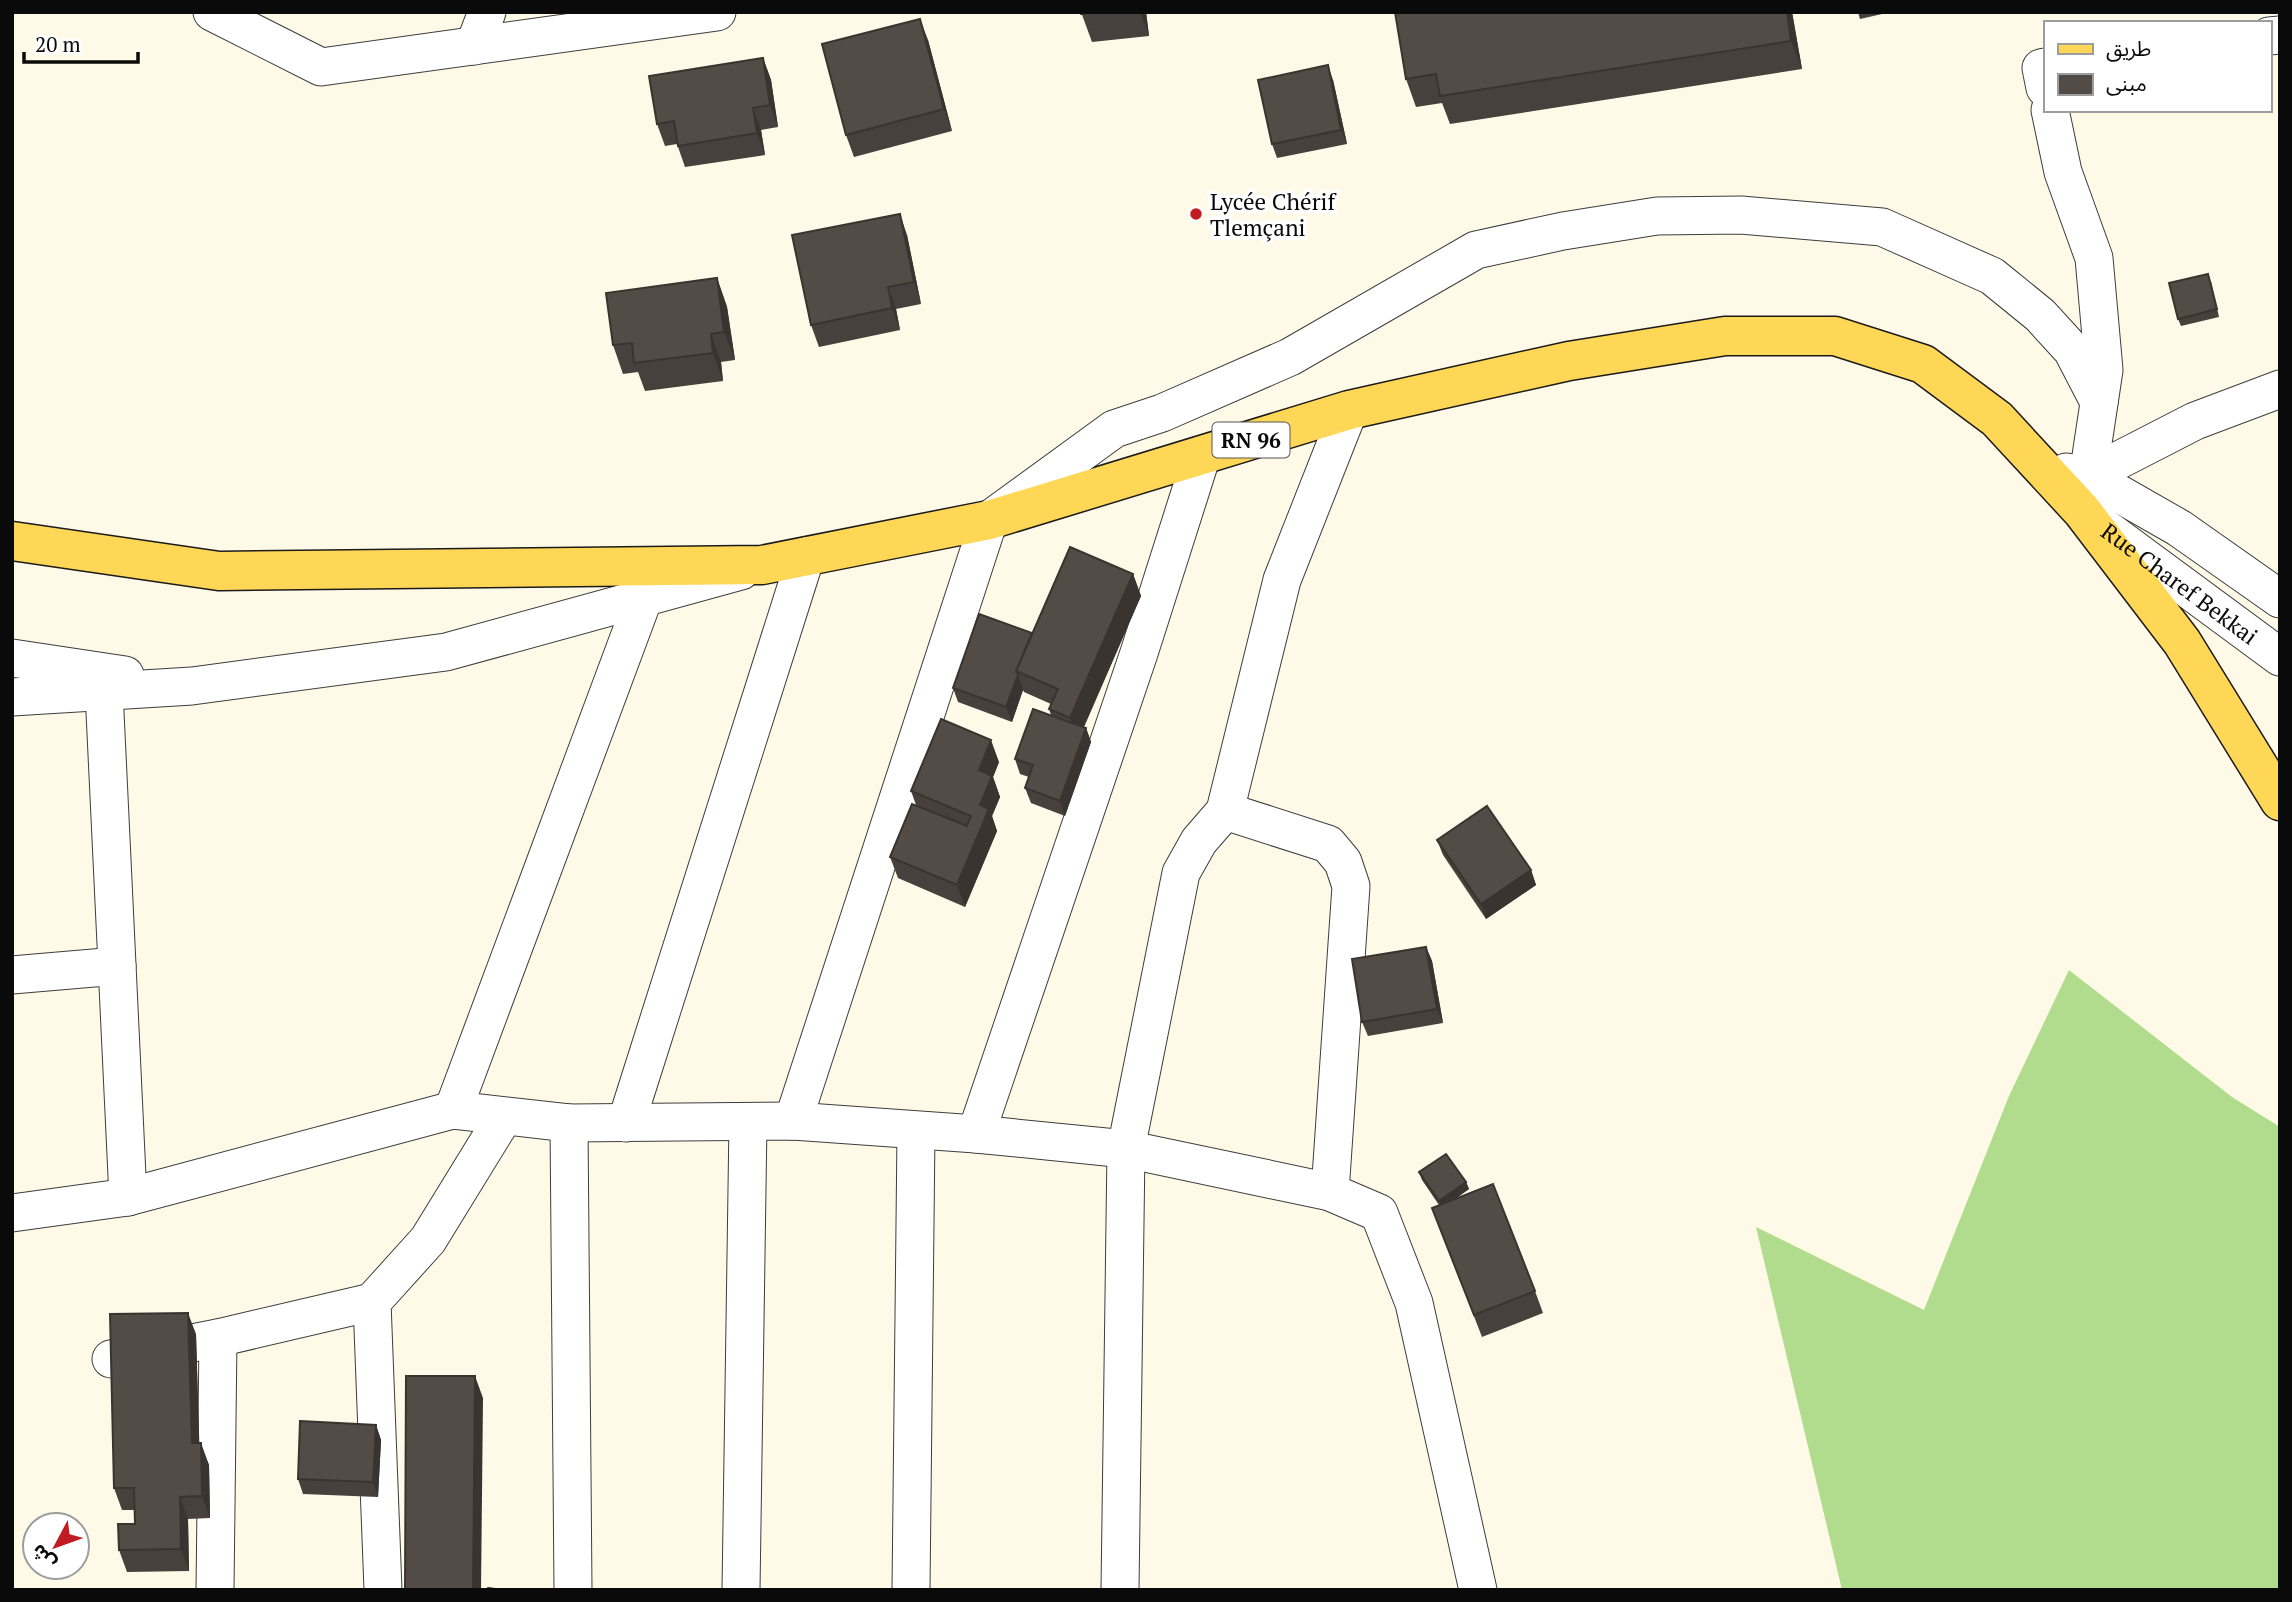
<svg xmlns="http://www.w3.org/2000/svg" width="2292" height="1602" font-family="'PT Serif','Noto Sans Arabic',serif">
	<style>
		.forest { fill: #b1dc8e }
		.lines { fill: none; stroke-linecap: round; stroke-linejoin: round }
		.street-casing { stroke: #3d3d3d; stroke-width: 39 }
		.primary-casing { stroke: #1b1b1b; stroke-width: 41 }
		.street { stroke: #fff; stroke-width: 37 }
		.primary { stroke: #ffd757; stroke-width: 38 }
		.wall { fill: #47403c }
		.shaded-wall { fill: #3a3431 }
		.building { fill: #534b46; stroke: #3a3431; stroke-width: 2 }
		.poi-dot { fill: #c11c23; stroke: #fff; stroke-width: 2.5 }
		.labels { text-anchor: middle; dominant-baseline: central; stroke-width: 7; stroke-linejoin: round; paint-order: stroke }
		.shield { fill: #fff; stroke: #545454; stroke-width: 2 }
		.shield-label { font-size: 21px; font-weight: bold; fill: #0a0a0a }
		.poi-label { font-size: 23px; fill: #0a0a0a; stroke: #fff; text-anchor: start }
		.street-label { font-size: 23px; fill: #0a0a0a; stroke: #fff }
	</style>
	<rect width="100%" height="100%" fill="#fffae7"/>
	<path class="forest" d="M2069 970 2232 1097 2280 1127V1590H1842L1756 1227 1924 1310 2009 1096Z"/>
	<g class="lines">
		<g class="street-casing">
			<g id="street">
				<path d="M212 12 321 67 717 12"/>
				<path d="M2269 36 2280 35"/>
				<path d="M474 46 487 12"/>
				<path d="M2045 67 2041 68 2045 88"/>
				<path d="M2050 110 2063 172 2094 258 2104 370 2088 476"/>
				<path d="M2066 472 2088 476 2179 528 2280 599"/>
				<path d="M2088 476 2195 421 2280 389"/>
				<path id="s1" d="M2097 522 2280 657"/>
				<path d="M12 658 125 675"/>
				<path d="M104 691 128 1197"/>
				<path d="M12 697 192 686 446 652 741 571"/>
				<path d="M1225 811 1328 844 1343 862 1351 886 1330 1192"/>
				<path d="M12 975 117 966"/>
				<path d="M453 1110 643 600"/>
				<path d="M793 1121 989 520 1114 429 1162 413 1290 357 1476 250 1563 231 1657 216 1741 215 1882 227 1992 276 2040 315 2072 350 2099 402"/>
				<path d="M569 1123 573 1590"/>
				<path d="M626 1123 806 556"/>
				<path d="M976 1134 1139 653 1202 455"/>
				<path d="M12 1213 128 1197 453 1110 569 1123 793 1121 976 1134 1126 1149 1330 1192 1379 1213 1414 1303 1478 1590"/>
				<path d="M372 1302 383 1590"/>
				<path d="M111 1359 218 1338 372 1302 428 1240 503 1118"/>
				<path d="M215 1590 218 1338"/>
				<path d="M741 1590 748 1122"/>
				<path d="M911 1590 916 1132"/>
				<path d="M1120 1590 1126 1149 1181 873 1199 841 1225 811 1282 580 1349 410"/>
			</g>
		</g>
		<g class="primary-casing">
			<path id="primary" d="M12 541 219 571 762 565 989 520 1349 410 1569 361 1725 336H1835L1923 364 1997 419 2082 511 2182 642 2280 801"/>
		</g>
		<use href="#street" class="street"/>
		<use href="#primary" class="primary"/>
	</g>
	<g class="wall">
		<path d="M1081 12H1146L1149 36 1092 42Z"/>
		<path d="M1395 12H1792L1802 69 1450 124 1442 103 1416 107 1406 79Z"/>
		<path d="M1858 12H1891L1860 19Z"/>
		<path d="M928 40 952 131 854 157 846 135Z"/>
		<path d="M763 58 771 80 778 127 761 130 765 155 685 167 677 144 665 146 657 124Z"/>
		<path d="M1333 80 1347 144 1277 158 1272 144Z"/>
		<path d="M907 235 921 304 896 309 900 330 819 347 811 325Z"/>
		<path d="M717 278 727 307 735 360 721 362 723 381 645 391 638 372 623 374 613 345Z"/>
		<path d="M2211 281 2219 317 2181 326 2178 319Z"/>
		<path d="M1133 574 1141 596 1084 727 1086 728 1091 742 1065 816 1031 803 1025 788 1029 777 1020 774 1015 759 1051 715 1049 709 1051 704 1024 692 1023 690 1012 722 958 702 953 688 1032 634Z"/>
		<path d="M999 762 993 777 1000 797 992 816 997 831 965 907 898 878 890 857 916 805 911 791Z"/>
		<path d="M1437 840 1531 870 1536 885 1486 919 1443 855Z"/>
		<path d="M1426 947 1432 961 1443 1023 1368 1036 1362 1022Z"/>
		<path d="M1419 1172 1466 1182 1469 1189 1455 1199 1535 1291 1543 1313 1482 1337 1432 1208 1439 1205 1422 1180Z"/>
		<path d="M196 1334 199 1443 209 1465 210 1518 188 1519 189 1571 127 1572 119 1550 135 1524V1510H122L114 1488Z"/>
		<path d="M376 1425 381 1440 378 1497 303 1494 298 1479Z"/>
	</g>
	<g class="shaded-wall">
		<path d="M1140 12H1146L1149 36Z"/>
		<path d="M1787 12H1792L1802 69 1791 41Z"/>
		<path d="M920 19 928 40 952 131 944 109Z"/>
		<path d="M763 58 771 80 778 127 770 105Z"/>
		<path d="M1328 65 1333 80 1347 144 1341 130Z"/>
		<path d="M753 108 761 130 765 155 757 133Z"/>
		<path d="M900 214 907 235 921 304 914 282Z"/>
		<path d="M717 278 727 307 735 360 724 332Z"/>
		<path d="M888 287 896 309 900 330 892 308Z"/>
		<path d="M711 334 721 362 723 381 713 353Z"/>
		<path d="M1133 574 1141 596 1078 740 1070 718Z"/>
		<path d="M1018 675 1023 690 1012 722 1006 707Z"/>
		<path d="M1086 728 1091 742 1065 816 1060 801Z"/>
		<path d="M991 740 999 762 993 777 1000 797 992 816 997 831 965 907 957 885 980 805 979 770Z"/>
		<path d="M1531 870 1536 885 1486 919 1481 904Z"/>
		<path d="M1426 947 1432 961 1443 1023 1437 1009Z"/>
		<path d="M1466 1182 1469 1189 1442 1208 1439 1201Z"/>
		<path d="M188 1313 196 1334 200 1465 192 1443Z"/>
		<path d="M475 1376 483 1398 481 1590H473Z"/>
		<path d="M376 1425 381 1440 378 1497 373 1482Z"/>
		<path d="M201 1443 209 1465 210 1518 202 1496Z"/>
		<path d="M180 1497 188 1519 189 1571 181 1549Z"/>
	</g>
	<g class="building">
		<path d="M1081 12H1099L1081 14Z"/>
		<path d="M1395 12H1787L1791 41 1440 96 1436 74 1406 79Z"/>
		<path d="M920 19 944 109 846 135 822 44Z"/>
		<path d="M763 58 770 105 753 108 757 133 678 146 674 121 657 124 649 76Z"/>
		<path d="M1328 65 1341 130 1272 144 1258 80Z"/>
		<path d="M900 214 914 282 888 287 892 308 811 325 792 235Z"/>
		<path d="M2208 274 2217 309 2178 319 2169 283Z"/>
		<path d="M717 278 724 332 711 334 713 353 634 363 632 343 613 345 606 293Z"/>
		<path d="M1070 547 1133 574 1070 718 1049 709 1058 689 1016 671Z"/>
		<path d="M979 614 1032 633 1016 671 1018 675 1006 707 953 688Z"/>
		<path d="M1033 709 1086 728 1060 801 1025 788 1033 765 1015 759Z"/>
		<path d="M941 719 991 740 979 770 992 776 980 805 989 809 957 885 890 857 912 804 967 826 971 816 911 791Z"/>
		<path d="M1487 806 1531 870 1481 904 1437 840Z"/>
		<path d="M1426 947 1437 1009 1362 1022 1352 959Z"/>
		<path d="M1446 1154 1466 1182 1439 1201 1419 1172Z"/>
		<path d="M1493 1184 1535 1291 1474 1315 1432 1208Z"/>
		<path d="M188 1313 192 1443H201L202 1496 180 1497 181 1549 119 1550 118 1524H135L134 1488H114L110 1314Z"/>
		<path d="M406 1376H475L473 1590H405Z"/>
		<path d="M300 1421 376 1425 373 1482 298 1479Z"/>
		<path d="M488 1588 503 1590H487Z"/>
	</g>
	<circle class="poi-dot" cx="1196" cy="214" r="7"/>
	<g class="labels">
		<rect class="shield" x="1212.5" y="422.5" width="77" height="35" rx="5"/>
		<g class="shield-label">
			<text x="1251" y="440">RN 96</text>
		</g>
		<g class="poi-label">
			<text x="1210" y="201">Lycée Chérif<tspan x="1210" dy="26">Tlemçani</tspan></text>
		</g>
		<g class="street-label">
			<text stroke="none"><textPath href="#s1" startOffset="103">Rue Charef Bekkai</textPath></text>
		</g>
	</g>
	<rect width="2292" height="1602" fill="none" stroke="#0a0a0a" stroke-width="28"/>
	<rect x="2044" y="21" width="228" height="91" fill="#ffffff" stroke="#9d9d9d" stroke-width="2"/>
	<rect x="2058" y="44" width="35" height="10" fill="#ffd757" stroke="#9d9d9d" stroke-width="2"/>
	<text x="2106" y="56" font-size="21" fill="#0a0a0a">طريق</text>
	<rect x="2058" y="74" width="35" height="21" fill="#534b46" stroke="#9d9d9d" stroke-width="2"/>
	<text x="2106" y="91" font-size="21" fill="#0a0a0a">مبنى</text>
	<g transform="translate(56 1546) rotate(229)"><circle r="33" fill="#ffffff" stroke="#9d9d9d" stroke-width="2"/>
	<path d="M0-5L12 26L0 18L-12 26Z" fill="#c11c23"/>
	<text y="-10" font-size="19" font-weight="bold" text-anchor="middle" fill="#0a0a0a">ش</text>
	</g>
	<path d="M24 52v10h114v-10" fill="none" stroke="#0a0a0a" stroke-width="3.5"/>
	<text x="35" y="52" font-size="21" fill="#0a0a0a" stroke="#ffffff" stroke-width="5" paint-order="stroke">20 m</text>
</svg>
